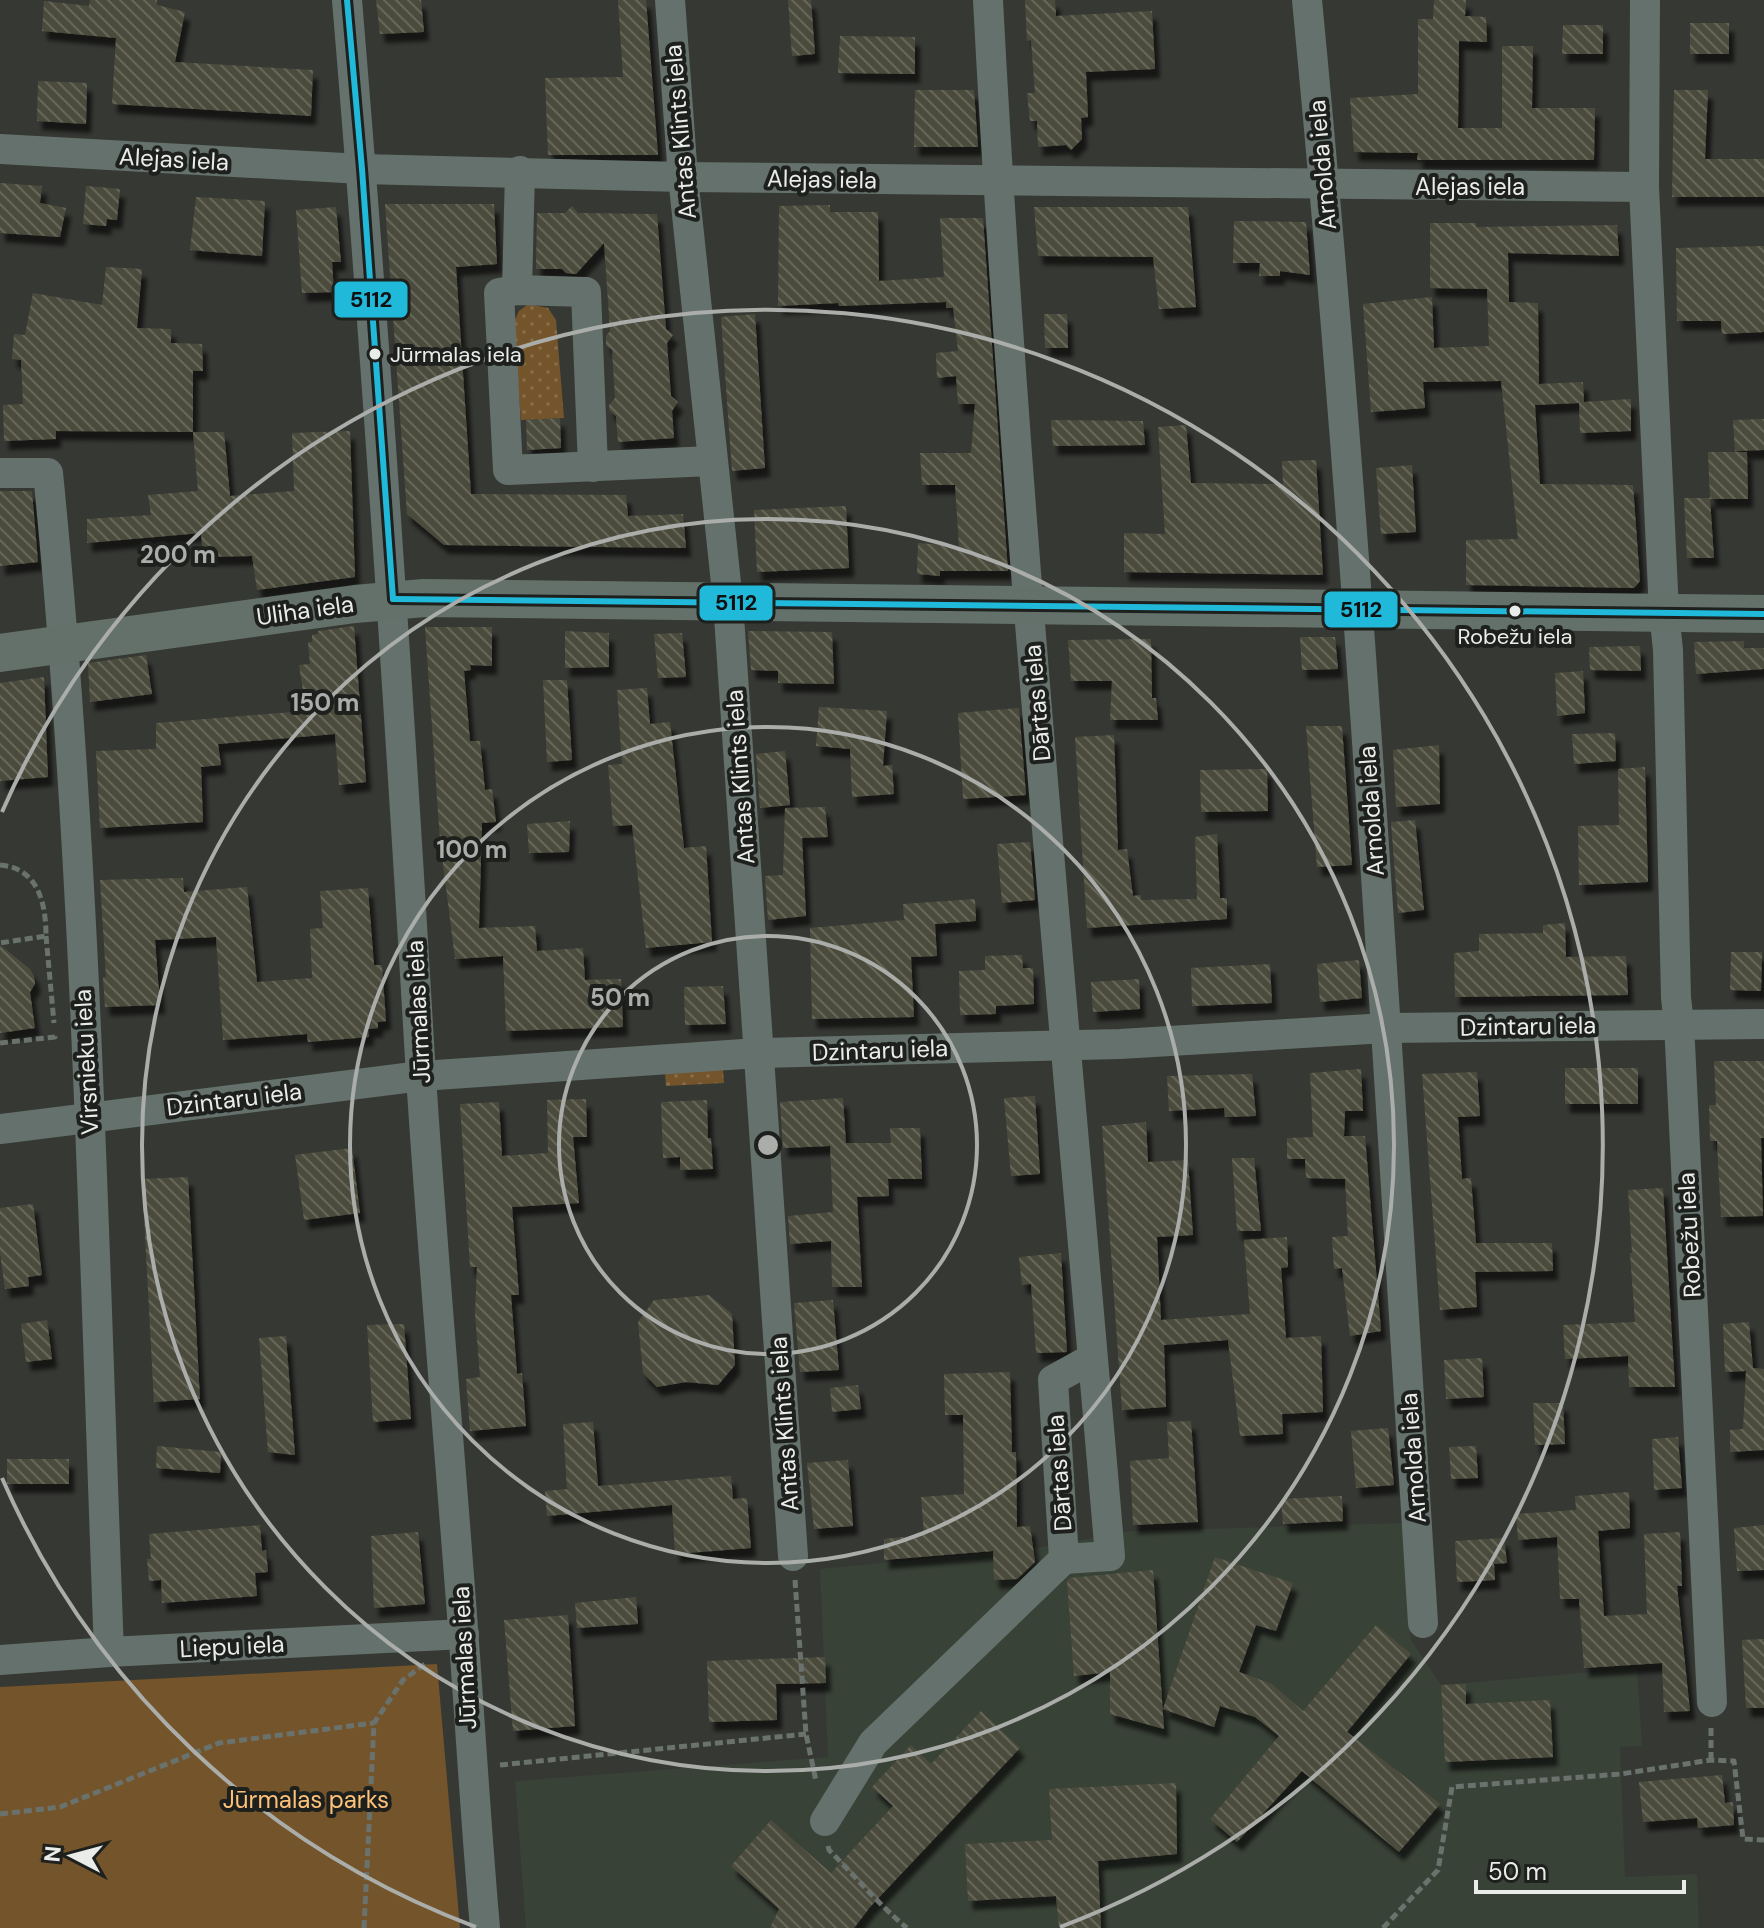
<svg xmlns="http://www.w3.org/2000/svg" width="1764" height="1928" font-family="'DM Sans',sans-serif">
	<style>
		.built { fill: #394237 }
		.grass { fill: url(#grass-dots) }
		.park { fill: #74542a }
		.building { fill: url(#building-back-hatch); filter: url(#shadow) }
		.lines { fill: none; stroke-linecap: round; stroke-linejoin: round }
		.path { stroke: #6a726e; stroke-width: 5; stroke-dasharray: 8 4; stroke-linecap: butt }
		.minor { stroke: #65716c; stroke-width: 30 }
		.major { stroke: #64716b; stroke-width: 38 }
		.bus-1-casing { stroke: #1e201d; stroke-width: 12 }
		.bus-1 { stroke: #20b9da; stroke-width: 6 }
		.ring { fill: none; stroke: #aaada9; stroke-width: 4 }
		.bus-dot { fill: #e9ece8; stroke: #1e201d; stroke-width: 3 }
		.labels { text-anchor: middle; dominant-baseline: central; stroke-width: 8; stroke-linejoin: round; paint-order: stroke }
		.bus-label { font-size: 22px; fill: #e9ece8; stroke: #1e201d; text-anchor: start }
		.street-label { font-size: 24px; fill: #e9ece8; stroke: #1e201d }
		.park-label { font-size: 24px; fill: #fdc078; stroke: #1e201d }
		.centre { fill: #aaada9; stroke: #1e201d; stroke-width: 4 }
		.ring-label { font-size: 24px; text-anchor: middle; font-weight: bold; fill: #aaada9; stroke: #1e201d; stroke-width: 8; stroke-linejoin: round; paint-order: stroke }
		.line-badge { stroke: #1e201d; stroke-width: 3 }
		.pale-badge-label { font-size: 22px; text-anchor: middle; font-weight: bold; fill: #111 }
	</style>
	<defs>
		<pattern id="grass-dots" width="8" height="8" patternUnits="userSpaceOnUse" patternTransform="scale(2)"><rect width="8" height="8" fill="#74542a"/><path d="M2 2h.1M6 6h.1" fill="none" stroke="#886d49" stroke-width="1.8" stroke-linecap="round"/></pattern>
		<pattern id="building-back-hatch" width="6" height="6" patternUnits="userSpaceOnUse" patternTransform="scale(2)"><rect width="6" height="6" fill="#4c4c3d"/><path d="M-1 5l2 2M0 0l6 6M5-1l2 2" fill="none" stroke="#666659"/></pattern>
		<filter id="shadow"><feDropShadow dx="5" dy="9" stdDeviation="2" flood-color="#0009"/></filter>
	</defs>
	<rect width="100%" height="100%" fill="#363834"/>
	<path class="built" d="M1403 1523 1411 1640 1441 1685 1637 1668 1642 1746 1620 1747 1625 1877 1697 1874 1699 1928H526L515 1781 828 1757 820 1569 1036 1548 1133 1531Z"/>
	<g class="grass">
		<path d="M528 304 548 308 556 320 564 418 521 420 513 324 519 311Z"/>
		<path d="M723 1070 724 1083 666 1086 665 1073Z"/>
	</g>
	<path class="park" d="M437 1664 460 1928H0V1687Z"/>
	<g class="building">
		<path d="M90 0H157V5L185 12 175 62 313 70 311 116 112 104 116 38 42 31 44 1 89 6Z"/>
		<path d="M376 0H421L424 32 380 34Z"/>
		<path d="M618 0H646L658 155H548L545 78 623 77Z"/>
		<path d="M788 0H811L815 54 792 56Z"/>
		<path d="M1025 0H1055L1056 16 1152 11 1155 69 1086 72 1088 117 1081 118 1082 139 1071 150 1066 145 1038 147 1037 121H1030L1027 93H1035L1031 40 1027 41Z"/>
		<path d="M1434 0H1466L1465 16 1486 17 1487 42 1459 41 1458 128H1502V46H1533L1532 108H1595L1594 160H1417L1418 153 1354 152 1350 98 1418 94V19H1433Z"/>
		<rect x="1690" y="23" width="39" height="31"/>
		<path d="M1563 25H1603V54H1562Z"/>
		<path d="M840 36 915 37V74L838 73Z"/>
		<path d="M38 81 87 83 86 124 37 121Z"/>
		<path d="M915 90H974L978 147H914Z"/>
		<path d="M1674 90H1708L1705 159H1764V197H1672Z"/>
		<path d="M0 183 42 186 40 203 66 208 60 237 0 233Z"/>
		<path d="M86 186 120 189 117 220 107 219 106 226 83 224Z"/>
		<path d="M196 197 265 201 262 256 190 250Z"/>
		<path d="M385 204H494L497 264 456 267 471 494 626 495 628 516 683 514 686 548 444 545 407 514Z"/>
		<path d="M830 205V212H878L879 281 944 277 940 218H983L1008 571H940V576L917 574 918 543 959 546 955 485H922L920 453H971L975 404H958L956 376 937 378 936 353 958 351 953 308H946V302L839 306 838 303 778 306 779 206Z"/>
		<path d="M572 206 578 213 657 214 666 329 673 335 667 343 671 396 678 402 672 411 674 438 618 442 616 416 609 410V405L615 398 612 350 606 345V336L610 331 604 243 576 274 566 273 562 269H536L537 213H565Z"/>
		<path d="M336 207 341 262H332L334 292 302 293 296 210Z"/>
		<path d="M1034 207H1188L1196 307 1159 309 1153 257 1038 256Z"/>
		<path d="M1234 221 1306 222 1310 275 1280 271V276H1259L1260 263H1233Z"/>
		<path d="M1430 223H1476V227L1617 225 1619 256 1508 253 1509 302 1538 303 1539 384 1583 382 1584 402 1631 399V431L1580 433 1579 403 1535 405 1540 484 1633 485 1640 581 1634 588 1466 585V540L1518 539 1501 381 1423 382 1425 408 1371 412 1363 304 1432 297 1434 348 1489 346 1487 289 1430 288Z"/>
		<path d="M1764 246V332L1722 334 1721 321H1677L1676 248Z"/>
		<path d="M106 267 142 269 137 328 171 329V343L202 344 203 371H193V432L56 431V439L4 441 3 405 23 404 21 360 12 359 14 334 25 335 33 293 102 305Z"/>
		<path d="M755 314 765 468 732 471 721 317Z"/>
		<path d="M1044 314H1067L1068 348H1045Z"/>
		<path d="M560 418 561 448 527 450 526 420Z"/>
		<path d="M1764 419V450L1735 451 1733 420Z"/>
		<path d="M1051 420 1143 421 1145 445 1053 446Z"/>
		<path d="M1186 425 1191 483 1283 484 1282 461 1316 460 1323 575 1124 572V533L1165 534 1158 427Z"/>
		<path d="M350 431 355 577 257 590 252 556 203 557 201 533 87 543V519L151 515 148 495 198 491 193 432H224L230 496 294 491 292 433Z"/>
		<path d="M1708 452H1747L1748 499H1710Z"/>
		<path d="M1412 465 1416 532 1381 534 1376 468Z"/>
		<path d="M0 491H32L38 562 0 566Z"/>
		<path d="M1684 498H1710L1714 558H1687Z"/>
		<path d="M846 506 849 568 757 572 754 510Z"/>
		<path d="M354 626 366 782 339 785 335 734 218 744 221 765 201 767 203 822 100 828 96 751 156 749V723L306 711 299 665 310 664 308 642H312V635L318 634V631Z"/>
		<path d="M425 627H492V666L470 665 471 670 464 671 470 741H480L485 790 492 789 496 822 482 823 479 928 535 926 537 951 583 948 585 980 621 979 623 1027 506 1031 503 956 455 959 440 840Z"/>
		<path d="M565 631 609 633V667L565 668Z"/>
		<path d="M748 631 832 632 834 684 778 683V671L751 670Z"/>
		<path d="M682 633 686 677 658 678 654 634Z"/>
		<path d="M1300 637H1335L1338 669 1302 670Z"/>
		<path d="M1151 639 1152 698H1156L1158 720H1110L1112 681H1071L1068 640Z"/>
		<path d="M1744 641V648H1764V669L1696 674 1694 642Z"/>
		<path d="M1640 646 1641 671 1590 670 1589 647Z"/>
		<path d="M146 655 152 694 90 702 88 663Z"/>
		<path d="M1583 671 1585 713 1557 716 1555 673Z"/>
		<path d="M44 677 48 777 0 781V683Z"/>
		<path d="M543 680H567L572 760 547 762Z"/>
		<path d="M647 688 650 724 670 722 684 848 706 846 712 942 646 948 632 825 613 826 608 765 622 764 617 690Z"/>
		<path d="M819 707 887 711 883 766 892 765 894 794 852 797 850 749 816 746Z"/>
		<path d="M1019 708 1026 795 963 799 958 713Z"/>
		<path d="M1306 726H1342L1352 865 1317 867Z"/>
		<path d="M1615 733 1616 761 1574 764 1572 734Z"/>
		<path d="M1114 735 1118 850 1127 849 1133 896 1141 895V900L1197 899 1195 837 1217 834 1220 898H1227V919L1087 928 1075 737Z"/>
		<path d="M1439 745 1440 804 1396 807 1393 750Z"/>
		<path d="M785 751 790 805 760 808 756 754Z"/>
		<path d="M1645 767 1648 882 1579 885 1578 826 1619 825 1618 769Z"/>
		<path d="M1267 769 1268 811 1201 812 1200 770Z"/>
		<path d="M825 807 828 837 802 838 806 916 768 920 765 876 783 875 785 808Z"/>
		<path d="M1415 820 1424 910 1398 913 1391 822Z"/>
		<path d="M570 821 569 852 529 853 527 824Z"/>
		<path d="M1030 842 1035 900 1002 903 997 844Z"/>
		<path d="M183 878 184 892 247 887 257 982 312 978 310 929 323 928 320 891 368 888 374 965H382L386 1021 378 1022V1028L368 1029 369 1037 308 1042 307 1034 223 1040 216 937 155 940 160 1005 105 1007 103 977H106L100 880Z"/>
		<path d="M975 899 976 921 935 924 937 956 911 957 914 1017 812 1019 810 928 904 920 903 904Z"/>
		<path d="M1565 923 1566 957 1626 956 1628 995 1455 997 1454 953 1479 951V934L1543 933V925Z"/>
		<path d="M0 945 30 969 34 976 35 984 30 992 35 1028 0 1033Z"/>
		<path d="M1731 952H1762L1761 991 1730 990Z"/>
		<path d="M1022 955 1023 968H1033L1034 1004 996 1006V1014L960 1015 959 971 985 970V956Z"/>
		<path d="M1359 960 1362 998 1320 1002 1317 964Z"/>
		<path d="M1270 964 1272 1003 1192 1006 1191 968Z"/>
		<path d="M1139 979 1140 1009 1093 1012 1091 982Z"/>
		<path d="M723 986 726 1024 685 1025 684 987Z"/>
		<path d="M1714 1061H1764V1138H1761L1763 1216 1721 1217 1717 1141H1710L1709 1105H1716Z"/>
		<rect x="1565" y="1068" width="73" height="36"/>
		<path d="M1361 1069 1363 1111H1345L1344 1136H1365L1381 1331 1350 1336 1342 1268 1334 1269 1332 1237 1348 1236 1345 1179 1306 1178 1305 1159H1287V1138L1313 1137 1310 1073Z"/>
		<path d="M1477 1072 1480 1116 1458 1117 1462 1179 1471 1178 1476 1243H1552L1553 1271 1475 1272 1477 1307 1440 1310 1422 1074Z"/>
		<path d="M1252 1074 1256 1116 1225 1117 1224 1108 1169 1111 1167 1076Z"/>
		<path d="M1035 1096 1040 1174 1011 1176 1004 1098Z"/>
		<path d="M843 1098 846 1143H891L890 1128H920L922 1179H888L889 1196 857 1197 862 1287H832L831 1241 790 1244 788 1216 833 1212 830 1146 783 1148 780 1102Z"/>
		<path d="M586 1099 587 1137H573L579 1203 512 1207 519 1295H511L517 1374 522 1373 526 1426 470 1431 466 1379 480 1377 475 1314 477 1267H470L460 1104 499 1102 502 1156 548 1153 547 1100Z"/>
		<path d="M707 1100 708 1138H711L713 1169 680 1170V1157L663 1158 661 1102Z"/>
		<path d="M1146 1122 1148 1162 1188 1160 1193 1235 1157 1237 1161 1320 1250 1314 1244 1240 1287 1237 1288 1267 1281 1268 1286 1338 1321 1336 1323 1412 1282 1414 1283 1434 1240 1436 1228 1340 1164 1345 1166 1407 1122 1410 1102 1126Z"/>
		<path d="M352 1148 360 1213 304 1220 295 1155Z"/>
		<path d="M1232 1158H1254L1261 1231H1237Z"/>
		<path d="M188 1177 200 1399 154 1402 142 1179Z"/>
		<path d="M1663 1188 1675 1387H1629L1628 1356 1565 1359 1563 1325 1635 1322 1630 1253H1632L1628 1190Z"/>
		<path d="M33 1204 42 1275 28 1277 29 1286 5 1289 0 1253V1208Z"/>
		<path d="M1061 1253 1067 1352 1036 1353 1031 1284 1022 1285 1019 1257Z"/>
		<path d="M709 1295 732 1314 735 1365 718 1385 686 1382 657 1387 643 1373 638 1322 654 1300Z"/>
		<path d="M833 1300 839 1370 800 1372 794 1303Z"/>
		<path d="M47 1320 52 1359 26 1362 21 1324Z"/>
		<path d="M1749 1322 1753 1368 1764 1369V1450L1730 1452V1430L1743 1429 1746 1371 1725 1372 1723 1324Z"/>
		<path d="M404 1324 411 1419 373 1422 367 1325Z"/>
		<path d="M286 1336 295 1455 268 1452 259 1338Z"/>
		<path d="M1482 1358 1484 1397 1446 1399 1444 1360Z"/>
		<path d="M1010 1372 1012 1452H1016L1017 1527 1030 1526 1035 1562 1017 1579 994 1580 993 1551 884 1560V1539L924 1535 921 1497 964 1494 963 1415H945L944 1374Z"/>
		<path d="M858 1385 861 1409 832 1412 830 1388Z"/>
		<path d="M1533 1403H1563L1565 1444 1535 1445Z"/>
		<path d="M1191 1421 1198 1522 1133 1525 1130 1461 1169 1458 1167 1422Z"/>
		<path d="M593 1422 598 1486 731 1476 733 1499 747 1498 751 1548 675 1554 672 1505 547 1516 545 1491 567 1489 563 1424Z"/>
		<path d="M1388 1428 1394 1485 1356 1488 1351 1431Z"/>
		<path d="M1678 1437 1682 1488 1654 1490 1652 1439Z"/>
		<path d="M157 1446 221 1452 220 1473 156 1468Z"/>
		<path d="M1476 1446 1478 1478 1451 1479 1449 1447Z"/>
		<rect x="7" y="1459" width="62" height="25"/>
		<path d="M848 1460 853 1526 814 1529 807 1463Z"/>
		<path d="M1629 1492 1630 1528 1598 1531 1604 1616 1647 1614 1644 1534 1680 1532 1682 1586H1677L1690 1711 1664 1712 1662 1663 1584 1668 1579 1599H1560L1557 1537 1518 1540 1516 1514 1576 1510 1575 1496Z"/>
		<path d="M1342 1496 1343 1521 1283 1524 1281 1499Z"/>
		<path d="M260 1525 262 1551 266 1550 268 1572 255 1573 257 1596 162 1603 161 1580 149 1581 147 1559H151L149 1534Z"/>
		<path d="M1764 1525V1570L1737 1571 1734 1528Z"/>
		<path d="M418 1532 425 1604 374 1608 371 1536Z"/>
		<path d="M1504 1538 1507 1563 1494 1564 1495 1580 1457 1582 1455 1541Z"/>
		<path d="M1215 1557 1293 1583 1276 1631 1256 1625 1239 1672 1272 1684 1303 1711 1376 1625 1411 1654 1347 1732 1440 1804 1399 1852 1302 1771 1237 1842 1210 1819 1279 1736 1255 1717 1220 1706 1214 1727 1163 1709Z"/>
		<path d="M1153 1570 1164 1729 1110 1714V1672L1074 1676 1067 1581 1070 1578Z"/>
		<path d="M636 1597 638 1624 577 1628 575 1603Z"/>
		<path d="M568 1615 575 1726 513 1731 504 1620Z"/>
		<path d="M1764 1639V1708H1746L1742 1640Z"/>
		<path d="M825 1657 826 1683 776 1684 777 1720 709 1722 707 1661Z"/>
		<path d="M1466 1684V1704L1550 1700 1553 1757 1445 1762 1441 1685Z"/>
		<path d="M981 1711 1020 1748 870 1907 854 1928H770L779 1909 731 1866 771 1820 831 1873 893 1806 872 1787 911 1745 931 1764Z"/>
		<path d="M1722 1775 1725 1803 1733 1802 1734 1825 1698 1828 1697 1818 1643 1822 1639 1782Z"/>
		<path d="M1176 1783 1177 1854 1098 1861 1101 1928H1059L1056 1896 968 1901 965 1844 1052 1840 1049 1789Z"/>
	</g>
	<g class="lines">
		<g class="path">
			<path d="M0 865C38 868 46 903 46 936L0 943"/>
			<path d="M46 936 54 1023"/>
			<path d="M0 1043 55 1037V1033"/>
			<path d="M795 1580 806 1734 816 1781"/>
			<path d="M1711 1760V1727"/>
			<path d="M500 1765 806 1734"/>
			<path d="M0 1814 60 1807 219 1743 374 1723"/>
			<path d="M828 1846 829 1850C855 1876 878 1904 907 1928"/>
			<path d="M364 1928 374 1723 403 1680 425 1664"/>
			<path d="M1383 1928 1438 1870 1452 1787 1621 1774 1711 1760 1734 1761 1743 1839 1764 1840"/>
		</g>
		<g class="minor">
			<path d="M347 0C377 358 400 717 421 1076 432 1247 447 1418 460 1589 469 1702 475 1815 485 1928"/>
			<path d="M670 0 683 177 728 602 793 1556"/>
			<path d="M988 0C1015 519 1066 1037 1110 1556L1064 1559 1053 1380 1093 1358"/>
			<path d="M1307 0C1359 540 1389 1082 1423 1623"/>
			<path d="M1645 0 1644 187 1664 612 1668 650 1676 998 1679 1023 1712 1702"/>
			<path d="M0 149 362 169 683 177 1644 187"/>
			<path d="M517 290 520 171"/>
			<path d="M593 467 586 292 517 290 499 293 508 470 711 461"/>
			<path d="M0 473H48C87 864 94 1259 109 1652"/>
			<path d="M0 1129 421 1076 758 1053 1120 1044 1386 1028 1764 1024"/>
			<path d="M0 1660 109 1652 464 1634"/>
			<path d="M825 1821 873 1743 1064 1559"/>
		</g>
		<path class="major" d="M0 653 355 604 424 598 1764 614"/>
		<g class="bus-1-casing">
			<g id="bus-1">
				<path d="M347 0 362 169 393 599"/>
				<path d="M393 599 1764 614"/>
			</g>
		</g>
		<use href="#bus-1" class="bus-1"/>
	</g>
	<g class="ring">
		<circle cx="768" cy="1145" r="209"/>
		<circle cx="768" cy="1145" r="418"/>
		<circle cx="768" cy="1145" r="626"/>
		<path d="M476 1927A835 835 0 0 1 2 1478M2 812A835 835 0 1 1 1060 1927"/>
	</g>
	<g class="bus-dot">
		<circle cx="375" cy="354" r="7"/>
		<circle cx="1515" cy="611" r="7"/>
	</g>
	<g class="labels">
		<g class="bus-label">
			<text x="390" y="354">Jūrmalas iela</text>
			<text x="1515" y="636" text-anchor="middle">Robežu iela</text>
		</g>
		<g class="street-label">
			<text transform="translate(680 132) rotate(-95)">Antas Klints iela</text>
			<text transform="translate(174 159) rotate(3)">Alejas iela</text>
			<text transform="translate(1322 165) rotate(-95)">Arnolda iela</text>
			<text transform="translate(822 179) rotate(1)">Alejas iela</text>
			<text x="1470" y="186">Alejas iela</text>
			<text transform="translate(305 610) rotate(-8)">Uliha iela</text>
			<text transform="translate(1037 703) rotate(-95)">Dārtas iela</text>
			<text transform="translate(740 777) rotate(-94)">Antas Klints iela</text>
			<text transform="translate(1371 811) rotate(-94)">Arnolda iela</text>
			<text transform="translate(418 1012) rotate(-93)">Jūrmalas iela</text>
			<text transform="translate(1528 1026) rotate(-1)">Dzintaru iela</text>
			<text transform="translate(880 1050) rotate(-2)">Dzintaru iela</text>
			<text transform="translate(86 1062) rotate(-93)">Virsnieku iela</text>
			<text transform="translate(234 1099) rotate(-7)">Dzintaru iela</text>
			<text transform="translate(1689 1235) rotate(-93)">Robežu iela</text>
			<text transform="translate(784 1424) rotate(-94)">Antas Klints iela</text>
			<text transform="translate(1413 1458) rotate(-94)">Arnolda iela</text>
			<text transform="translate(1059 1473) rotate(-94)">Dārtas iela</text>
			<text transform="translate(232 1646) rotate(-3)">Liepu iela</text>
			<text transform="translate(464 1658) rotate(-93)">Jūrmalas iela</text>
		</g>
		<g class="park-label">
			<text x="306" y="1799">Jūrmalas parks</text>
		</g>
	</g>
	<circle cx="768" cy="1145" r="12" class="centre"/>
	<g class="ring-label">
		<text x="178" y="563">200 m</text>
		<text x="325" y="711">150 m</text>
		<text x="472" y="858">100 m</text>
		<text x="620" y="1006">50 m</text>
	</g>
	<g class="line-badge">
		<rect x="333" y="280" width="76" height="39" rx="8" fill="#20b9da"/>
		<rect x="698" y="584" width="76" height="38" rx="8" fill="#20b9da"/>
		<rect x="1323" y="590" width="76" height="39" rx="8" fill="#20b9da"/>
	</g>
	<g class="pale-badge-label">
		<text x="371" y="307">5112</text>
		<text x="736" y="610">5112</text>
		<text x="1361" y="617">5112</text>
	</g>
	<g transform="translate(72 1856) rotate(276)" stroke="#1e201d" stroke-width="6" paint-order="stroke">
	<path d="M0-6L14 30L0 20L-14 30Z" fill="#e9ece8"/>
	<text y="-12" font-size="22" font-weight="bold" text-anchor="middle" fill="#e9ece8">N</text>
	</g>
	<path d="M1476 1880v12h208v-12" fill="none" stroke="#e9ece8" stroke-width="4"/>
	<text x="1488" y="1880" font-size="24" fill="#e9ece8" stroke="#1e201d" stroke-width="6" paint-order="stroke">50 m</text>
</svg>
